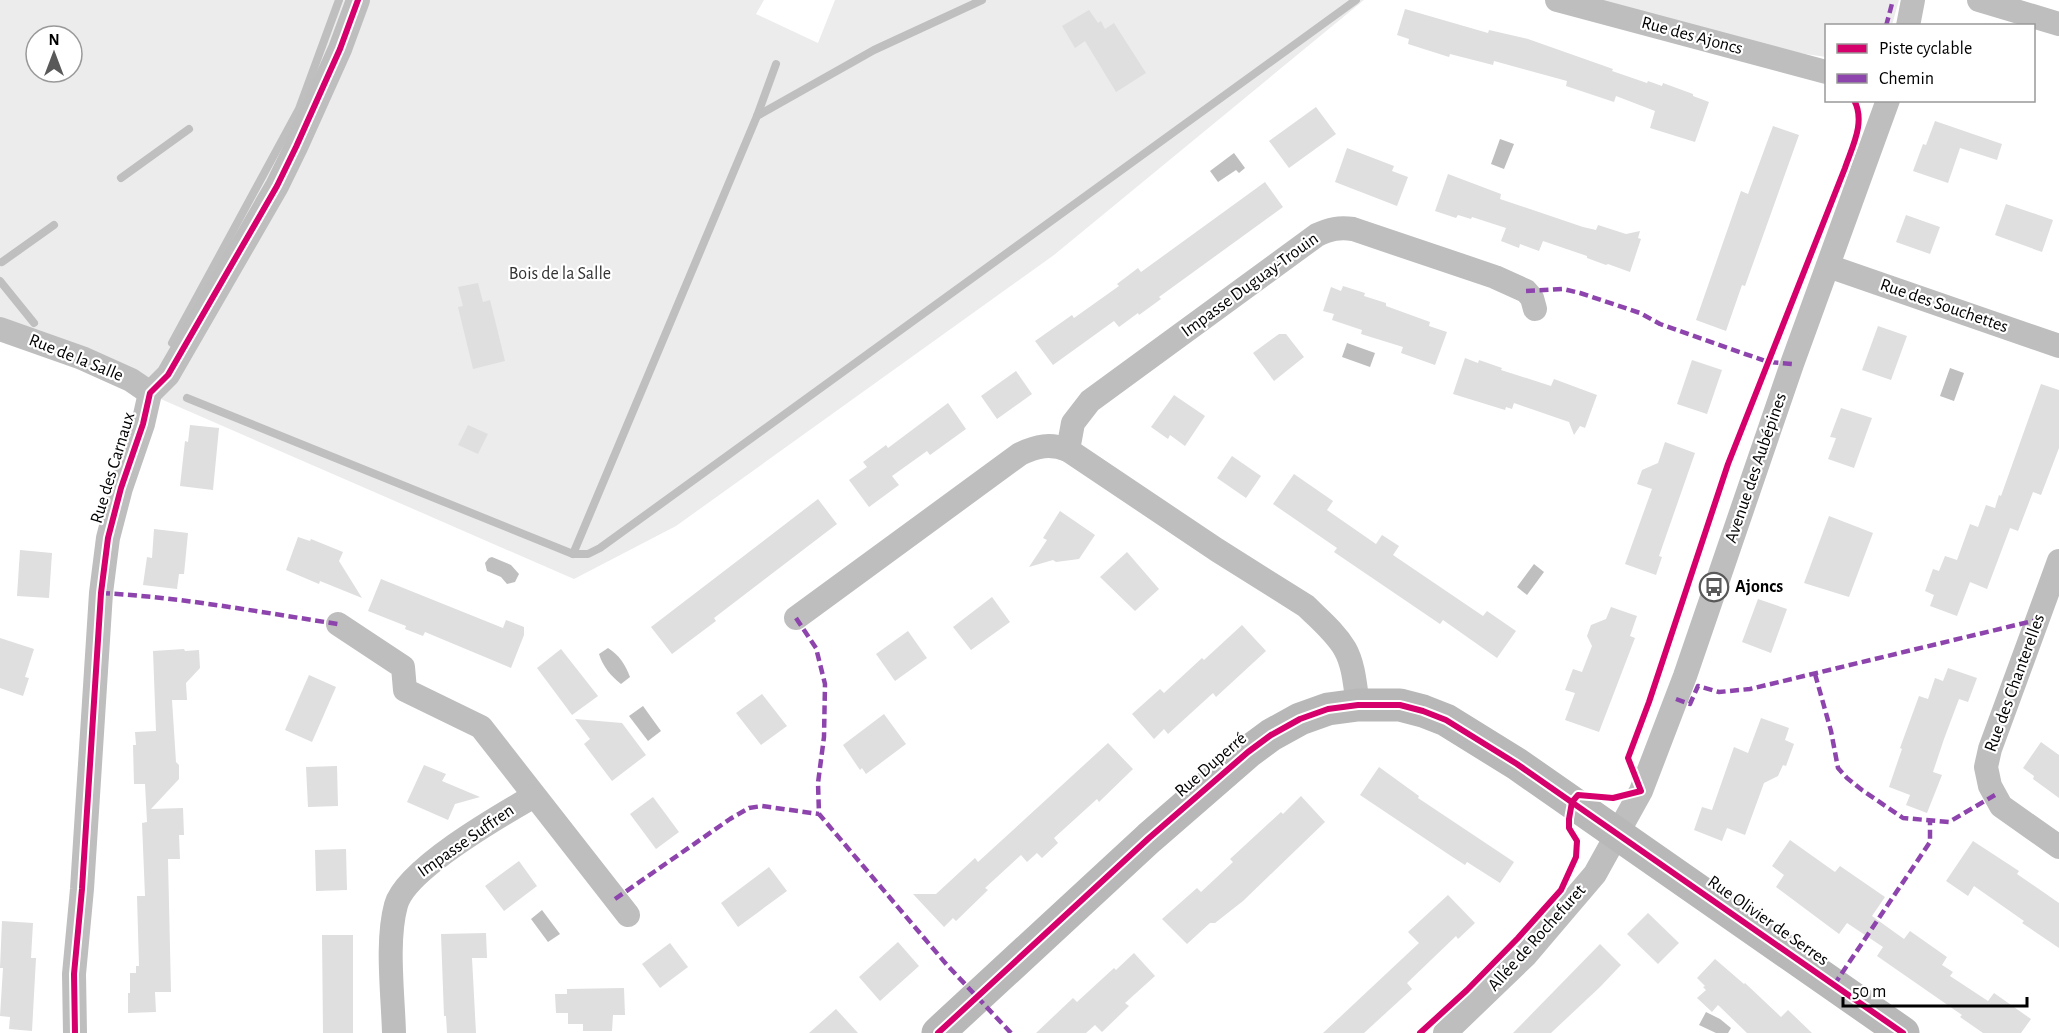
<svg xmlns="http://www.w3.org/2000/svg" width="2059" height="1033" font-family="'Alegreya Sans',sans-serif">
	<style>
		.green { fill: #ececec; fill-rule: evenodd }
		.water { fill: #bfbfbf }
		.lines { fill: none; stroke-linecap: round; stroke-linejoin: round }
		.stream { stroke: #bfbfbf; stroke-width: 8 }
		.building { fill: #dfdfdf }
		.street { stroke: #bebebe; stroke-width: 24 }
		.secondary { stroke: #b8b8b8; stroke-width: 33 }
		.quiet { stroke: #8e44ad; stroke-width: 4.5; stroke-dasharray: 9 4.5; stroke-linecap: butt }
		.cycleway-casing { stroke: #fff; stroke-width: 10 }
		.cycleway { stroke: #d6006c; stroke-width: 6 }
		.labels { text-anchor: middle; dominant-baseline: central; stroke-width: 4.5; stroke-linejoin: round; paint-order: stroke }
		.street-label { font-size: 18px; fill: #000; stroke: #fff }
		.park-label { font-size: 18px; fill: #333; stroke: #fff }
		.poi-label { font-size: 18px; font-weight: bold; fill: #000; stroke: #fff; text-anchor: start }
	</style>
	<rect width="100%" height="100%" fill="#fff"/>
	<g class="green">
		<path d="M0 0H764L756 14 818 43 835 0H1364L1054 255 676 526 574 579 0 329ZM36 36H72V72H36Z"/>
		<path d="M1601 0H1899L1892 25 1826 26V57L1792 52Z"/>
	</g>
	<g class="water">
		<path d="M1500 139 1514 144 1504 169 1491 164Z"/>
		<path d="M1234 153 1245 168 1239 173 1236 170 1218 182 1210 171Z"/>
		<path d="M1347 343 1375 353 1370 367 1342 357Z"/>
		<path d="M1950 368 1964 373 1954 401 1940 396Z"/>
		<path d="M492 557 511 565 519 574 515 582 507 584 501 577 487 571 485 563 489 558Z"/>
		<path d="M1534 564 1544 572 1527 595 1517 587Z"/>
		<path d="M608 648C619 655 625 664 630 677L621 684C611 676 603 667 599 654Z"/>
		<path d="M643 706 661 731 648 741 629 716Z"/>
		<path d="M542 910 560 934 548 942 531 919Z"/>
		<path d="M1706 1012 1720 1019 1731 1028 1728 1033H1716L1699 1025Z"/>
	</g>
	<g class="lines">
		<g class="stream">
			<path d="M757 116 776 64"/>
			<path d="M121 178 189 129"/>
			<path d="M2 262 54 225"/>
			<path d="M0 281 34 323"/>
			<path d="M172 343 299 109 339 0"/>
			<path d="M187 398 573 554H588L600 548 1356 0"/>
			<path d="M573 554 757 116 874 50 982 0"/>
		</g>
	</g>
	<g class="building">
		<path d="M1405 9 1488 33 1489 30 1528 39 1613 69 1612 71 1647 83 1648 81 1662 86 1663 83 1693 94V96L1709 102 1695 142 1650 128 1655 111 1616 96 1614 102 1566 86 1567 81 1494 61 1493 65 1450 54 1449 57 1408 44 1409 39 1397 35Z"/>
		<path d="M1089 10 1098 23 1101 21 1105 29 1114 23 1146 73 1116 92 1085 41 1075 48 1062 26Z"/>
		<path d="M1316 107 1336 134 1289 168 1269 141Z"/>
		<path d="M1935 121 2002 144 1997 160 1960 148 1948 183 1913 171 1923 144 1926 145Z"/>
		<path d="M1773 126 1799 135 1745 286 1742 285 1726 331 1696 320 1741 191 1748 194Z"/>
		<path d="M1347 148 1394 166 1392 171 1408 177 1397 206 1335 182Z"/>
		<path d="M1448 174 1501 194 1500 199 1583 227 1596 230 1598 225 1626 234 1640 231 1638 238 1641 239 1630 272 1608 264 1606 265 1587 258V256L1543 241 1539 251 1520 244 1519 248 1501 241 1506 228 1472 217 1471 219 1458 215 1456 218 1435 211Z"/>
		<path d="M1265 182 1283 207 1159 297 1161 299 1139 315 1138 313 1119 327 1114 321 1053 365 1035 341 1072 315 1074 318 1119 286 1117 284 1138 268 1141 272Z"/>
		<path d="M2006 204 2053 220 2042 252 1995 235Z"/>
		<path d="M1906 215 1940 227 1930 254 1896 242Z"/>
		<path d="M478 283 483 302 490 300 505 361 473 369 458 307 463 306 458 287Z"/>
		<path d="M1343 286 1365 293 1364 296 1386 303V306L1430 322 1429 326 1447 332 1435 365 1401 353 1403 347 1361 334 1362 330 1332 320 1334 314 1323 311 1331 287 1341 291Z"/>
		<path d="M1878 326 1907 336 1891 380 1862 370Z"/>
		<path d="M1279 334H1286L1304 357 1274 381 1253 353Z"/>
		<path d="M1465 358 1478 363 1479 360 1502 368 1501 370 1551 386 1554 379 1597 395 1585 428 1580 426 1574 435 1569 422 1514 403 1512 409 1506 407 1505 410 1453 394Z"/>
		<path d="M1692 360 1722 370 1707 414 1677 404Z"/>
		<path d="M1016 371 1032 394 997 419 981 396Z"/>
		<path d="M2041 384 2059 390V448L2041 495 2033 492 2018 531 2010 528 1987 589 1970 582 1957 616 1930 606 1934 595 1925 591 1933 569 1939 571 1945 556 1957 560 1970 524 1978 527 1986 505 1995 508 1999 495 2001 496Z"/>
		<path d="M1174 395 1205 416 1185 446 1170 435 1168 439 1151 427Z"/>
		<path d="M948 403 966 429 930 455 927 451 892 476 899 485 869 507 849 480 867 467 863 462 886 445 888 448Z"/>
		<path d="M1841 408 1872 418 1854 468 1828 459 1836 438 1830 437Z"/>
		<path d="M190 425 219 428 213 490 180 486 185 441 188 442Z"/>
		<path d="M468 425 488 434 478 454 458 445Z"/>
		<path d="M1665 442 1695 453 1659 556 1662 557 1656 575 1625 564 1652 489 1637 484 1642 470 1658 463Z"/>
		<path d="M1232 456 1261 476 1246 498 1217 478Z"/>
		<path d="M1294 474 1333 501 1327 510 1376 544 1382 535 1399 546 1393 555 1483 616 1487 611 1516 631 1497 658 1443 620 1440 624 1334 552 1337 548 1273 504Z"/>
		<path d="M818 499 837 524 714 618 716 621 672 654 651 627Z"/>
		<path d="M1060 511 1095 535 1079 559 1056 562 1053 560 1029 567 1047 540 1043 538Z"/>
		<path d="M1829 516 1873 533 1849 597 1804 583Z"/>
		<path d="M154 529 188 533 184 574H179L177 589 143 585 147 557 152 558Z"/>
		<path d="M298 537 310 541 311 539 343 552 339 561 362 598 320 581 319 584 286 570Z"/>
		<path d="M20 550 52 553 49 598 17 596Z"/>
		<path d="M1127 552 1159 589 1135 611 1100 577Z"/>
		<path d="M381 579 503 628 506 620 524 627V635L511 668 425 632 423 636 405 629 406 626 368 611Z"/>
		<path d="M992 597 1010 622 971 650 953 627Z"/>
		<path d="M1758 599 1787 609 1771 653 1742 642Z"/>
		<path d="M1611 607 1637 616 1630 636 1635 638 1599 732 1565 720 1575 693 1565 690 1573 669 1582 672 1592 646 1587 636 1591 625 1606 619Z"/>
		<path d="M1242 625 1266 651 1216 697 1213 693 1168 734 1164 729 1154 739 1132 714 1160 689 1164 693 1202 658 1204 660Z"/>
		<path d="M908 631 927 658 895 681 876 654Z"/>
		<path d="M0 638 34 649 25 677 29 678 23 696 0 688Z"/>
		<path d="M184 649 185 651 199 650 200 668 186 683 187 700H172L176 762 179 765V779L151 809 183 808 184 835H179L180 859H168L171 992H155L156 1012 128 1013V993H130V973H136V966H139L137 896H145L142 823 147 822 145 784H134L133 745H136L135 732 156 731 153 651Z"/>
		<path d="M561 649 598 696 572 715 537 668Z"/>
		<path d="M1948 668 1977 678 1968 702 1959 699 1944 739 1933 772 1942 775 1927 813 1906 805 1910 795 1889 787 1902 749 1900 748 1919 696 1928 699 1935 678 1943 681Z"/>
		<path d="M309 675 336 687 312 742 285 730Z"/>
		<path d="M762 694 787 726 761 745 736 713Z"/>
		<path d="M884 714 906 744 866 774 862 768 860 770 843 745Z"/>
		<path d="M1761 718 1789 728 1785 740 1794 744 1786 766 1783 765 1778 776 1764 783 1745 835 1727 828 1722 841 1694 830 1702 807 1712 810 1734 747 1748 753Z"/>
		<path d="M575 719 622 723 646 755 612 781 584 744 590 739Z"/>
		<path d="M2041 742 2059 755V798L2033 779 2034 776 2023 768Z"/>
		<path d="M1108 743 1133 769 1099 802 1097 799 1054 838 1058 843 1042 858 1037 853 1027 862 1021 855 985 888 988 890 956 921 953 918 944 927 913 894H936L975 858 978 862Z"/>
		<path d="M424 765 446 774 442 781 480 797 455 804 448 820 407 802Z"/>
		<path d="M337 766 338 806 308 807 306 767Z"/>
		<path d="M1379 767 1419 796 1418 798 1514 862 1500 883 1467 862 1465 865 1451 856 1360 795Z"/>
		<path d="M1301 796 1325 822 1243 901 1215 923H1210L1187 944 1162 919 1197 888 1201 892 1233 862 1230 859 1281 812 1283 814Z"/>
		<path d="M653 797 679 832 656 849 630 814Z"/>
		<path d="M1790 840 1835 872 1840 866 1885 897 1872 916 1904 939 1910 931 1947 957 1942 965 1953 972 1950 976 1988 1001 1994 993 2031 1019 2021 1033H1983L1960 1017 1962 1015 1877 956 1883 947 1847 923 1839 934 1776 887 1784 875 1772 866Z"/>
		<path d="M1973 841 2019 871 2017 874 2059 903V948L2022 923 2024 921 1974 886 1968 896 1946 881Z"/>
		<path d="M346 849 347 890 316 891 315 850Z"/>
		<path d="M519 861 537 886 504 911 485 886Z"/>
		<path d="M769 867 787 891 738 927 721 903Z"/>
		<path d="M1448 895 1475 923 1458 939 1456 936 1407 983 1412 989 1364 1033H1323L1419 943 1408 932Z"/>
		<path d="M1648 913 1679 943 1658 964 1627 934Z"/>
		<path d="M2 921 33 923 31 958H36L32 1031 9 1029 10 1017 0 1016 3 968H0Z"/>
		<path d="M486 933 487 958H472L476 1033H447L446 1016H444L441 934Z"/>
		<path d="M322 935H353V1033H323Z"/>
		<path d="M898 942 919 966 880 1001 859 977Z"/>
		<path d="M670 943 688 967 660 988 642 964Z"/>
		<path d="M1600 944 1621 965 1600 987 1551 1033H1513Z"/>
		<path d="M1134 953 1155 976 1125 1003 1129 1006 1102 1032 1095 1025 1086 1033H1036L1073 998 1077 1002 1114 968 1116 970Z"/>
		<path d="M1715 959 1744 984 1745 983 1781 1017 1788 1010 1812 1033H1747L1718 1005 1712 1012 1697 998 1706 990 1703 987 1705 986 1697 978Z"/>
		<path d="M624 988 625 1015H613L612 1031H583V1024H568V1013H556L555 994H567V989Z"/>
		<path d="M836 1009 858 1033H809Z"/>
	</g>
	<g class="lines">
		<g class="street">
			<path d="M1557 0 1826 72"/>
			<path d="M1979 0 2059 24"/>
			<path d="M1908 26 1913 0"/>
			<path d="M1828 266 2059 346"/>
			<path d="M0 329 82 358 131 380 150 393"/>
			<path d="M2059 561 1990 749 1986 767 1990 786 2001 806 2059 847"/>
			<path d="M796 618 1020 454C1037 446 1050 443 1068 450"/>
			<path d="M338 624 403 667 405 690 481 727 628 915"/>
			<path d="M1358 705C1355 686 1354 665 1345 649 1335 632 1319 619 1306 606L1217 550 1068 450 1073 423 1090 401 1317 235C1330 229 1339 227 1353 229L1495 277 1526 291 1532 298 1535 309"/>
			<path d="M75 1033 74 974 82 889 101 593 108 538 121 488 143 424 150 393 168 375 277 186 296 147 340 49 358 0"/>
			<path d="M394 1033C393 995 386 941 396 905 406 869 501 815 534 796"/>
			<path d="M1445 1033 1526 955 1595 874 1641 791 1685 676 1792 364 1888 100"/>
		</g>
		<path class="secondary" d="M938 1033 1149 838 1248 752 1271 735 1300 719 1328 709 1358 705H1400L1423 711 1446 720 1517 764 1903 1033"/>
		<g class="quiet">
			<path d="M1886 26 1893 0"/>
			<path d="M1526 291 1563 289 1580 293 1640 313 1660 324 1768 362 1792 364"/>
			<path d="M101 593C180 597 259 612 338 624"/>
			<path d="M796 618 816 648 825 684 824 737 818 783 819 814 947 965 1011 1033"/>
			<path d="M1815 674 1831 731 1838 768 1847 778 1862 790 1903 818 1949 822 1995 795"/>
			<path d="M1676 699 1690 704 1698 686 1719 692 1750 689 2037 620"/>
			<path d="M615 899 730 819 749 808 762 806 819 814"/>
			<path d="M1834 985 1930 842V821"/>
		</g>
		<g class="cycleway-casing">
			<g id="cycleway">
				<path d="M75 1033 74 974 82 889 101 593 108 538 121 488 143 424 150 393 168 375 277 186 296 147 340 49 358 0"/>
				<path d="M938 1033 1149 838 1248 752 1271 735 1300 719 1328 709 1358 705H1400L1423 711 1446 720 1517 764 1903 1033"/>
				<path d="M1420 1033 1467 990 1518 938 1561 890 1576 857 1577 841 1569 828V819L1572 802 1578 795 1613 798 1641 791 1628 758 1649 702 1728 464 1845 168C1852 147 1866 122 1854 100"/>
			</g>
		</g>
		<use href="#cycleway" class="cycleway"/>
	</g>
	<defs>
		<g id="bus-ring" transform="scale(1.5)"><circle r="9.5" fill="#fff" stroke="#595959" stroke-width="1.5"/><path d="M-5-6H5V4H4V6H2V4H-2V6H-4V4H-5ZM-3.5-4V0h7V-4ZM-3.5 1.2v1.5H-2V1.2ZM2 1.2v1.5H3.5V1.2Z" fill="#595959"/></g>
	</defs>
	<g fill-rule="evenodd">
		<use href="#bus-ring" x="1714" y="587"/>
	</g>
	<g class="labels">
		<g class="street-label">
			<text transform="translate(1692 36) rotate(15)">Rue des Ajoncs</text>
			<text transform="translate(1250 285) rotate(-36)">Impasse Duguay-Trouin</text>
			<text transform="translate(1944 306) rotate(19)">Rue des Souchettes</text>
			<text transform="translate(76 358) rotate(22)">Rue de la Salle</text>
			<text transform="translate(113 468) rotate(-73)">Rue des Carnaux</text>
			<text transform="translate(1756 468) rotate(-71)">Avenue des Aubépines</text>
			<text transform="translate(2015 683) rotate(-70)">Rue des Chanterelles</text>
			<text transform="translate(1211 765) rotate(-41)">Rue Duperré</text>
			<text transform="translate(466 841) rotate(-35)">Impasse Suffren</text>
			<text transform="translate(1768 921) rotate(35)">Rue Olivier de Serres</text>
			<text transform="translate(1537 938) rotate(-48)">Allée de Rochefuret</text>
		</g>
		<g class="park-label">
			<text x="560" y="274">Bois de la Salle</text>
		</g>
		<g class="poi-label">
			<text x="1735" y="587">Ajoncs</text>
		</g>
	</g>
	<rect x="1825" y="24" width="210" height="78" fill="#ffffff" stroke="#999999" stroke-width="1.5"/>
	<rect x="1837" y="44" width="30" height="9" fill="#d6006c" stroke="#999999" stroke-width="1.5"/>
	<text x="1879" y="54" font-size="18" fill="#000000">Piste cyclable</text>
	<rect x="1837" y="74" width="30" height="9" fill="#8e44ad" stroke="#999999" stroke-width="1.5"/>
	<text x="1879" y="84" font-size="18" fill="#000000">Chemin</text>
	<g transform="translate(54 54)"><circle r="28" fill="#ffffff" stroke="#999999" stroke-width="1.5"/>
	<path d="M0-4.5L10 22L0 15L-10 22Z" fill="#595959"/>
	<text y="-9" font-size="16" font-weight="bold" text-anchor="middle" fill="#000000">N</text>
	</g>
	<path d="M1843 997v9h184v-9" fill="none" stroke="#000000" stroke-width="3"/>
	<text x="1852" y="997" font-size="18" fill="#000000" stroke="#ffffff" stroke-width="4.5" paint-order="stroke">50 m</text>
</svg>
